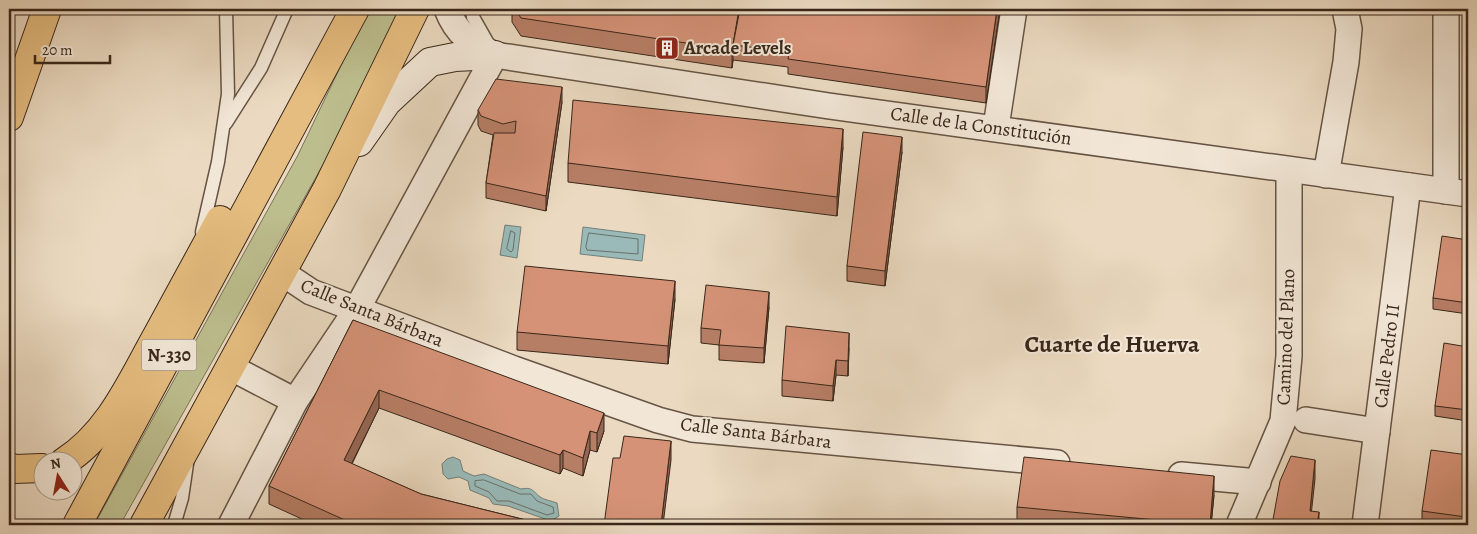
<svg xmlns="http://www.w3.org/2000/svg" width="1477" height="534" font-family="Alegreya,serif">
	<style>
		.green { fill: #bdbe8e; stroke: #7b7254 }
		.water { fill: #99bab8; stroke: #737f79 }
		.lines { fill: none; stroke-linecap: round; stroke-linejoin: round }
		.shore { stroke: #697069; stroke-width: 1 }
		.lane-casing { stroke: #665444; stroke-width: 15 }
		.street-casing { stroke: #665444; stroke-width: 28 }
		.secondary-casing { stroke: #39271a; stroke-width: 30 }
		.highway-casing { stroke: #39271a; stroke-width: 30 }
		.lane { stroke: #f2e7d7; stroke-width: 12 }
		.street { stroke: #f2e7d7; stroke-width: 25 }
		.secondary { stroke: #f2e7d7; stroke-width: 28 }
		.highway { stroke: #e6bd80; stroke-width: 28 }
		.wall { fill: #b77e66; stroke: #39271a }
		.shaded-wall { fill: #956653; stroke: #39271a }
		.building { fill: #d59277; stroke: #39271a }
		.labels { text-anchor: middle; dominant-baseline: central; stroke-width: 4; stroke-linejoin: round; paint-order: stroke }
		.shield { fill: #f2e7d7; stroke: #706153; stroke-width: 1 }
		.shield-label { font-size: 18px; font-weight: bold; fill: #39271a }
		.poi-label { font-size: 19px; font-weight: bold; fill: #39271a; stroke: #f2e7d7; text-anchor: start }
		.street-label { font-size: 19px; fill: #39271a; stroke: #f2e7d7 }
		.district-label { font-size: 24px; font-weight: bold; fill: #39271a; stroke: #f2e7d7 }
	</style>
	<rect width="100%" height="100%" fill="#ebdac1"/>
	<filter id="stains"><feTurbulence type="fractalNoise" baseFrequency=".004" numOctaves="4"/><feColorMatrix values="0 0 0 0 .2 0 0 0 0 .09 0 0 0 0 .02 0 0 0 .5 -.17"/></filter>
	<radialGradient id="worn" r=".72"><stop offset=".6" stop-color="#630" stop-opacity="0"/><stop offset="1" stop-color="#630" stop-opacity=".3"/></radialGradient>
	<path class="green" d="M368 9H400L364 92 120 525H94L298 155Z"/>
	<g class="water">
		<path d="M505 225 521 227 517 258 500 255Z"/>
		<path d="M583 227 645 235 642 261 580 254Z"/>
		<path d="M453 457 460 460 463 471 474 476 484 474 521 489C532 487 532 490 540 497 544 500 552 501 557 503L559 516 551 521 508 506 493 504 489 498 470 490 468 481 459 477 448 479 443 474 442 464 447 459Z"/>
	</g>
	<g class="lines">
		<g class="shore">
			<path d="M511 231 515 233 513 250 511 252 507 249Z"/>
			<path d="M589 233 638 239V254L587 250 586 247Z"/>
			<path d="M484 480 520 494H531L537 501 553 507 554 513 547 515 509 501H497L489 492 475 486V481Z"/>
		</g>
		<g class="lane-casing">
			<g id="lane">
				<path d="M472 9 473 17 490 47"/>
				<path d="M226 123 261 68 287 9"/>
				<path d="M202 232 218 162 228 94 226 9"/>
				<path d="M174 525 182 498 187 464"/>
			</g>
		</g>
		<g class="street-casing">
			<g id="street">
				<path d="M447 9C457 35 471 43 495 55L829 106 1468 194"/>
				<path d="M1446 9V191"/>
				<path d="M996 127 1014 9"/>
				<path d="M1326 175 1346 62 1349 29 1345 9"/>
				<path d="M281 272 311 292 514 369 658 420 692 429 1057 463"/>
				<path d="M230 367 295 401"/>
				<path d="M1306 420 1377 431"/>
				<path d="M1181 475 1258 482"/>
				<path d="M231 525 295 401 357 309 495 55"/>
				<path d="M1239 525 1283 421 1289 356V170"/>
				<path d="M1365 525 1408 186"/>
			</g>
		</g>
		<g class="secondary-casing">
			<path id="secondary" d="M359 142 387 102 430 62 455 57 495 55"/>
		</g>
		<g class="highway-casing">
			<g id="highway">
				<path d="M9 117 47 9"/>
				<path d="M64 462C110 433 132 380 158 334 179 296 199 258 220 220"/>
				<path d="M9 467 15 469 42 468"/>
				<path d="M77 525 355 9"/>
				<path d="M144 525 327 189 415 9"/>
			</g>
		</g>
		<use href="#lane" class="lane"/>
		<use href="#street" class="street"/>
		<use href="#secondary" class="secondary"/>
		<use href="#highway" class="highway"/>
	</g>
	<g class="wall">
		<path d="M512 9H1000L986 103 788 74V67L733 60 732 68 521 36 512 22Z"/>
		<path d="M562 102 546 211 486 198V183L493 135 481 131 478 125V110Z"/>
		<path d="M843 147 837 216 568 182V163Z"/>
		<path d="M902 152 885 286 847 281V266Z"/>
		<path d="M1468 240V314L1433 309V298Z"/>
		<path d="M675 299 668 364 517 350V332Z"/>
		<path d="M769 307 764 363 719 360V345L701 343V328Z"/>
		<path d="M353 320 604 431 597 452 590 450 583 476 563 468 560 474 379 408 352 464 421 494 546 525H315L269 504V486Z"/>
		<path d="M1468 347V421L1435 416V406Z"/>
		<path d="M849 348 848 376 836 375 833 401 782 396V380Z"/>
		<path d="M1214 495 1211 525H1017V507Z"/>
		<path d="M1468 510 1466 525H1444L1422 522V511Z"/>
	</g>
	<g class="shaded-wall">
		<path d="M739 9H742L733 45V60L732 68V50Z"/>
		<path d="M997 9H1000L986 103V87Z"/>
		<path d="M562 87V102L546 211V196Z"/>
		<path d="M843 129V147L837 216V197Z"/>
		<path d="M902 137V152L885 286V271Z"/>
		<path d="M675 281V299L668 364V346Z"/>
		<path d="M769 292V307L764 363V348Z"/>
		<path d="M849 333V348L848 376V361Z"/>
		<path d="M836 360V375L833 401V386Z"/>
		<path d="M379 390V408L344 479V460Z"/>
		<path d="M604 413V431L597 452V433Z"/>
		<path d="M590 431V450L583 476V458Z"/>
		<path d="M671 441V460L663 525H661Z"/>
		<path d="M563 450V468L560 474V455Z"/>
		<path d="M1315 460V479L1310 525V511Z"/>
		<path d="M1214 476V495L1211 525H1210Z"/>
		<path d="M1468 499V510L1466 525V517Z"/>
		<path d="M1319 512V525H1317Z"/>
	</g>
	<g class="building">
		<path d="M515 9H739L732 50 521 18Z"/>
		<path d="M740 9H997L986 87 788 59 789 52 733 45Z"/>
		<path d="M496 79 562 87 546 196 486 183 494 133H515L516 121 503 124 481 116 478 110Z"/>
		<path d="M573 100 843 129 837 197 568 163Z"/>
		<path d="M863 132 902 137 885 271 847 266Z"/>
		<path d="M1442 236 1468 240V303L1433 298Z"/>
		<path d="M525 266 675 281 668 346 517 332Z"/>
		<path d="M706 285 769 292 764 348 719 345 721 330 701 328Z"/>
		<path d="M353 320 604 413 597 433 590 431 583 458 563 450 560 455 379 390 344 460 421 494 546 525H356L269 486Z"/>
		<path d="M786 326 849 333 848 361 836 360 833 386 782 380Z"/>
		<path d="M1444 343 1468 347V410L1435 406Z"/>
		<path d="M624 436 671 441 661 525H604L613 458H620Z"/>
		<path d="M1431 450 1468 455V499L1466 517 1422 511Z"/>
		<path d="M1291 456 1315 460 1310 511 1319 512 1317 525H1272L1280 481Z"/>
		<path d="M1024 457 1214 476 1210 525 1017 507Z"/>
	</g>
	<defs>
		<g id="building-square" transform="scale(1.25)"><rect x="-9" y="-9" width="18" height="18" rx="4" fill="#8f2418" stroke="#f2e7d7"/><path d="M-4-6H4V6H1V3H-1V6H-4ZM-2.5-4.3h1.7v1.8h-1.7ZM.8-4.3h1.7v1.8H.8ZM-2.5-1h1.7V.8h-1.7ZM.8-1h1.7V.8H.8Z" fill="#fff"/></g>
	</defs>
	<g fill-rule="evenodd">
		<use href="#building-square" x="667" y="48"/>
	</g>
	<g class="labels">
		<rect class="shield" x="141.5" y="339.5" width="55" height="31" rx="4"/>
		<g class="shield-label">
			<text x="169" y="355">N-330</text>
		</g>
		<g class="poi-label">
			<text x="684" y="48">Arcade Levels</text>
		</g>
		<g class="street-label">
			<text transform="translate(981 126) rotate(8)">Calle de la Constitución</text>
			<text transform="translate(372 313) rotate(22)">Calle Santa Bárbara</text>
			<text transform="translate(1286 337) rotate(-88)">Camino del Plano</text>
			<text transform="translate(1387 356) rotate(-83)">Calle Pedro II</text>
			<text transform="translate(756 433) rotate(7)">Calle Santa Bárbara</text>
		</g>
		<g class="district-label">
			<text x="1112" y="344">Cuarte de Huerva</text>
		</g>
	</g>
	<rect width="1477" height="534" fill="none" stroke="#ebdac1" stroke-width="30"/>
	<rect x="10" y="10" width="1457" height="514" fill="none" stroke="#39271a" stroke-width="2.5"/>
	<rect x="15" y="15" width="1447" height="504" fill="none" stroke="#39271a"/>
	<g transform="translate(58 476) rotate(349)"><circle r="24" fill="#f2e7d7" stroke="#a89a8b"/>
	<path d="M0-4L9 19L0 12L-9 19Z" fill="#8f2418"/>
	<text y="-8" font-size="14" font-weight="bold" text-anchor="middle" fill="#39271a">N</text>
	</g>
	<path d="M35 55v8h75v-8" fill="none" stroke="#39271a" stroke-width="2.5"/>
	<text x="42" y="55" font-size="15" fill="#39271a" stroke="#f2e7d7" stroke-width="4" paint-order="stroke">20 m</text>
	<rect width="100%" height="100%" filter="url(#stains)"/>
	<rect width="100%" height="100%" fill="url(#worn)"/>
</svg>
